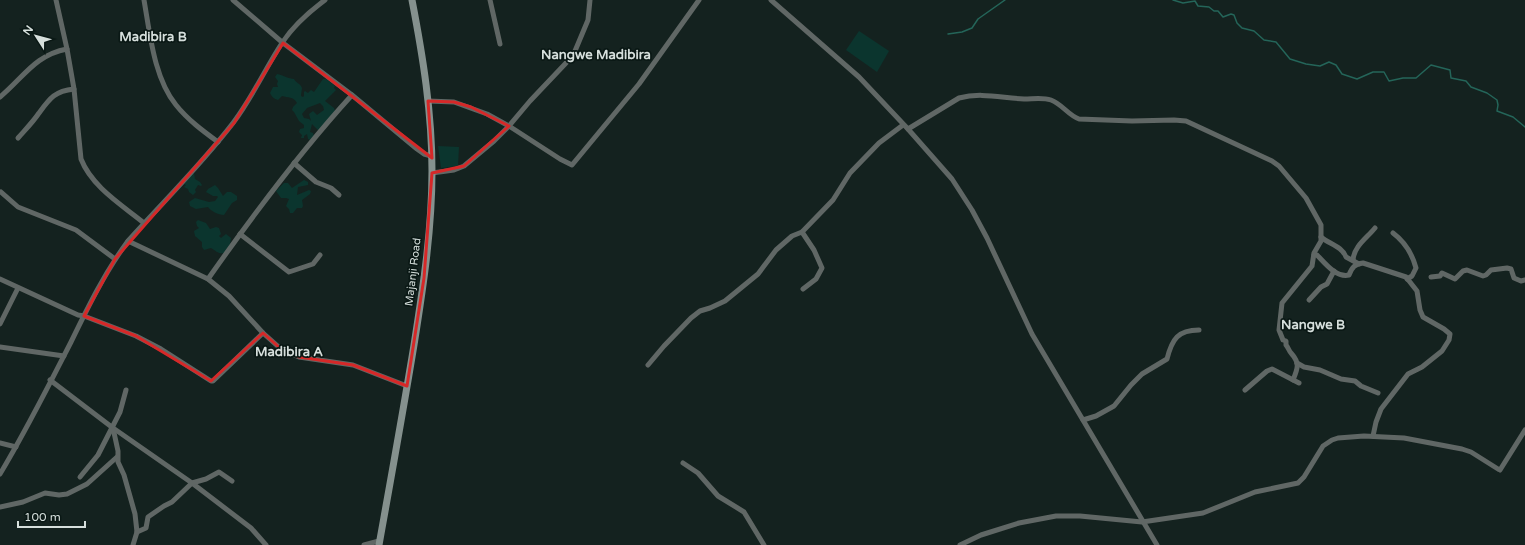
<svg xmlns="http://www.w3.org/2000/svg" width="1525" height="545" font-family="'Varela Round',sans-serif">
	<style>
		.green { fill: #0b352e; fill-rule: evenodd }
		.lines { fill: none; stroke-linecap: round; stroke-linejoin: round }
		.stream { stroke: #246559; stroke-width: 1.5 }
		.street { stroke: #606765; stroke-width: 5 }
		.secondary { stroke: #85918e; stroke-width: 7 }
		.marked { fill: none; stroke: #d62828; stroke-width: 3; stroke-linejoin: round }
		.labels { text-anchor: middle; dominant-baseline: central; stroke-width: 3.5; stroke-linejoin: round; paint-order: stroke }
		.street-label { font-size: 11px; fill: #d6dfdc; stroke: #0a1815 }
		.quarter-label { font-size: 13px; font-weight: bold; fill: #d6dfdc; stroke: #0a1815 }
	</style>
	<rect width="100%" height="100%" fill="#14221f"/>
	<g class="green">
		<path d="M859 31 889 51 877 72 846 50Z"/>
		<path d="M277 74C283 75 289 79 294 79 296 83 300 83 302 88 302 90 301 93 301 96L303 97 304 96V92L305 91 308 93 311 90 314 92 323 79H326L335 86 334 88 336 90 325 101 334 108 335 111 319 131 312 124 310 132 313 133 314 136 310 140 308 139 307 134 304 136V138H301L302 135 299 132 300 129 304 128V125L299 121 294 112 292 110 293 107 297 103C293 96 288 98 282 96L278 100C274 99 272 97 270 93L273 87H278L277 84 278 81 275 77ZM320 103 323 106 324 110 317 115 313 111 309 114 311 121 309 119 304 118 302 114 307 108Z"/>
		<path d="M438 146 459 147 458 166 441 168Z"/>
		<path d="M194 173 195 179 200 182 202 185 201 186 198 185 195 190 196 192 193 195 189 192 188 189 184 187 186 185 184 184Z"/>
		<path d="M304 180 308 182V185L298 187 297 195 309 190 311 191 310 194 302 200 303 206 302 208H297L293 213H290L289 209 286 206 289 199 286 198H281L276 191 284 183H288L292 188Z"/>
		<path d="M215 185 218 188 223 196 227 192H231L237 196V200L232 203 224 215C218 215 211 211 208 207L196 209 190 206 189 202 195 198 209 202 215 201 218 197 217 196H213L206 192 208 189Z"/>
		<path d="M198 220 206 223 210 229 216 227 219 228 221 234 219 236 221 238 226 234 231 238 229 251C219 256 218 252 211 248L204 250 202 247V242L195 236 194 231 199 228 197 226 196 222Z"/>
	</g>
	<g class="lines">
		<g class="stream">
			<path d="M1173 0 1183 3 1195 1 1198 6 1209 7 1214 11H1218L1223 17 1231 14 1234 15 1237 23 1242 28 1254 31 1264 40 1276 42 1290 59 1306 64 1320 66 1329 62 1336 65 1342 74 1357 79 1373 72H1384L1389 81 1403 78H1416L1431 65 1450 70 1451 78 1466 81 1471 87 1487 93 1497 100 1498 105 1497 111 1513 117 1525 127"/>
			<path d="M948 34 962 32 972 28 978 19 1005 0"/>
		</g>
		<g class="street">
			<path d="M56 0 67 49 74 89 81 159C92 187 122 205 144 223"/>
			<path d="M144 0C150 34 154 78 176 105 188 120 203 131 218 142"/>
			<path d="M233 0 283 43 352 95 417 149 424 154 431 156"/>
			<path d="M490 0 500 44"/>
			<path d="M771 0 859 77 908 129 952 179 972 210 987 238 1032 334 1157 545"/>
			<path d="M0 97C24 77 35 55 67 49"/>
			<path d="M428 101 454 102 487 114 509 126 560 159 572 165 639 84 699 0"/>
			<path d="M908 129 959 98C981 92 1002 98 1024 99 1033 99 1042 97 1051 100 1062 104 1068 115 1079 119L1132 121 1174 120 1186 121 1272 161 1279 166 1306 198 1321 225V241L1314 253 1312 266 1282 303 1279 330 1283 340 1286 341V345C1288 347 1289 351 1291 353 1300 363 1298 368 1293 380"/>
			<path d="M18 138C25 130 33 122 39 113 50 98 55 91 74 89"/>
			<path d="M294 163 316 182 331 188 339 195"/>
			<path d="M432 173 454 170 464 166 494 141 509 126 530 101 566 63 575 51 588 20 590 0"/>
			<path d="M1 192 18 207 76 230 115 259"/>
			<path d="M802 232 814 250 822 268 816 279 803 289"/>
			<path d="M1393 233C1405 242 1412 253 1416 268L1412 276 1407 279"/>
			<path d="M240 234 289 272 313 264 320 255"/>
			<path d="M1321 237C1329 244 1342 246 1346 257L1359 264"/>
			<path d="M128 241 208 279 229 296 263 333 281 349 299 357 353 365 407 386"/>
			<path d="M1314 255H1317C1325 263 1336 278 1349 275 1352 267 1355 264 1363 263L1406 277 1417 291 1420 310 1423 317 1444 329 1450 334 1449 340 1442 351 1422 367 1408 374 1381 409 1376 422 1373 436"/>
			<path d="M1353 260C1354 246 1367 238 1375 228"/>
			<path d="M1431 277 1440 276 1442 273 1455 279 1463 271 1467 270 1483 276 1486 275 1491 270 1507 268 1511 269 1514 278 1521 281 1525 280"/>
			<path d="M0 279 78 315 84 316 136 336 161 349 211 381H213L263 333"/>
			<path d="M208 279C253 215 300 152 352 95"/>
			<path d="M1309 300 1321 287 1327 284 1334 271"/>
			<path d="M0 324 18 288"/>
			<path d="M0 347 64 356"/>
			<path d="M1297 363 1304 367 1320 370 1341 379 1355 381 1361 386 1378 393"/>
			<path d="M648 365 664 346 691 318 700 311 710 308 725 301 758 274 776 250 792 236 802 232 833 200 850 173 879 143 903 125"/>
			<path d="M50 380 113 428 192 483 251 528 266 545"/>
			<path d="M1245 390 1267 371 1272 369 1299 383"/>
			<path d="M1083 420 1096 416 1114 406 1131 385 1142 374 1167 359C1172 339 1178 330 1199 330"/>
			<path d="M113 428 118 451V462L124 475 135 514 137 532 133 545"/>
			<path d="M0 443 16 447"/>
			<path d="M683 463 698 473 718 496 744 512 764 545"/>
			<path d="M1500 470 1525 430"/>
			<path d="M0 474C26 431 48 387 71 342 88 307 105 272 128 241 163 202 201 165 233 123 252 98 265 69 282 43 293 26 309 12 325 0"/>
			<path d="M80 477 98 455 120 412 126 390"/>
			<path d="M0 507 23 502 45 493 59 495 67 494 87 484 117 457"/>
			<path d="M137 532 146 528 148 517 164 506 172 502 192 483 206 479 219 472 232 481"/>
			<path d="M364 545 379 541"/>
			<path d="M960 545 981 535 1019 523 1056 516H1080L1142 522 1203 513 1255 492 1298 483 1304 477 1323 446 1332 440 1338 438 1364 436 1404 438 1462 449 1471 452 1498 469"/>
		</g>
		<path class="secondary" d="M379 545C391 478 403 412 414 345 423 288 432 230 432 171 432 113 423 57 412 0"/>
	</g>
	<path class="marked" d="M283 43 432 158 428 101 454 102 471 107 509 126 464 166 432 173 424 278 407 386 353 365 299 357 281 349 263 333 211 381 136 336 84 316 115 259 234 123Z"/>
	<g class="labels">
		<g class="street-label">
			<text transform="translate(413 272) rotate(-83)">Majanji Road</text>
		</g>
		<g class="quarter-label">
			<text x="153" y="37">Madibira B</text>
			<text x="596" y="55">Nangwe Madibira</text>
			<text x="1313" y="325">Nangwe B</text>
			<text x="289" y="352">Madibira A</text>
		</g>
	</g>
	<g transform="translate(36 36) rotate(306)" stroke="#0a1815" stroke-width="3" paint-order="stroke">
	<path d="M0-3L7 15L0 10L-7 15Z" fill="#d6dfdc"/>
	<text y="-6" font-size="11" font-weight="bold" text-anchor="middle" fill="#d6dfdc">N</text>
	</g>
	<path d="M18 521v6h67v-6" fill="none" stroke="#d6dfdc" stroke-width="2"/>
	<text x="24" y="521" font-size="12" fill="#d6dfdc" stroke="#0a1815" stroke-width="3" paint-order="stroke">100 m</text>
</svg>
